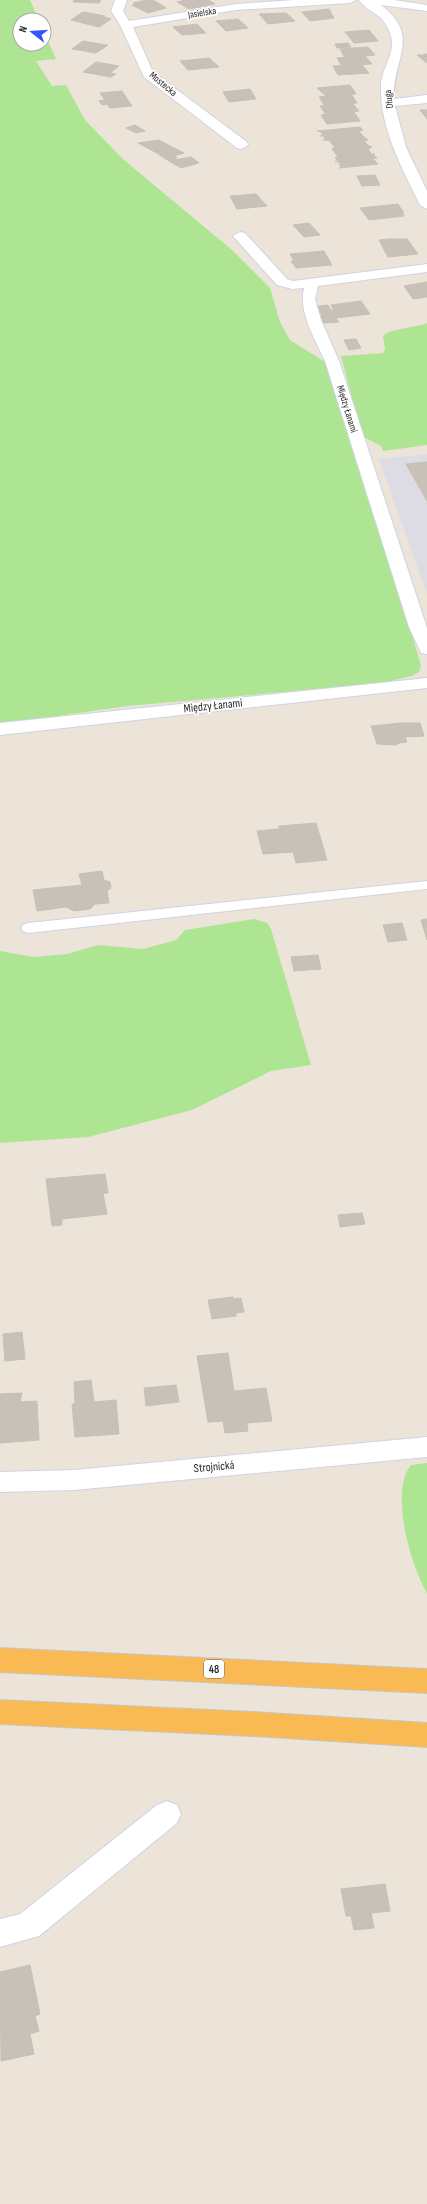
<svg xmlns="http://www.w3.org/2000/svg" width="427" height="2204" font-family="'Sofia Sans Condensed',sans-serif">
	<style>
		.industrial { fill: #dddbe4 }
		.green { fill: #ade593 }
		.building { fill: #c7c1b9; stroke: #c7c0b3 }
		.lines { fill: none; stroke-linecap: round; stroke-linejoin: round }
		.service-casing { stroke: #cfd2e2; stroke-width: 2 }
		.minor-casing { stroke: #cfd2e2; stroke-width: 2 }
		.trunk-casing { stroke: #c7c7c7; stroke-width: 2 }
		.service { fill: #fff; fill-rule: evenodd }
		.minor { fill: #fff; fill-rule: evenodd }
		.trunk { fill: #faba53; fill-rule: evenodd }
		.labels { text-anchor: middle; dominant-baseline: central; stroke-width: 3.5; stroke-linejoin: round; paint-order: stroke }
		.far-street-label { font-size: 10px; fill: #292929; stroke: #fff }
		.shield { fill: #fff; stroke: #696969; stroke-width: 1 }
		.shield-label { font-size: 11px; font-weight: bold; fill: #292929 }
		.street-label { font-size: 12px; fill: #292929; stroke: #fff }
	</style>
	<rect width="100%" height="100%" fill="#ece4d9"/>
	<path class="industrial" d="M427 454V594L379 459Z"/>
	<g class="green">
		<path d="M0 0H30L39 20H20V44H44V32L56 59 36 61 52 86 66 85 85 120 124 160 232 250 270 288 280 322 290 340 325 362 365 491 408 620 421 666 419 672 412 676 382 683 128 706 0 724Z"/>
		<path d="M427 323V445L383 451 381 446 362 436 341 356 383 353 385 349 383 336C391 328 415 328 427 323Z"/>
		<path d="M254 919 267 923 271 929 311 1065 271 1071 192 1110 88 1137 0 1143V951L34 957 67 954 98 945 143 949 176 940 185 930Z"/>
		<path d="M427 1463V1593C411 1567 389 1490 411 1465Z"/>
	</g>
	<g class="building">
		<path d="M74 0H101L99 3 73 2Z"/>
		<path d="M147 0 155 1 166 8 148 13 132 5 139 4 133 3Z"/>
		<path d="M185 0H208L215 4 189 9 177 2Z"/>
		<path d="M329 9 334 18 310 21 302 12Z"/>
		<path d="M83 12 105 16 104 17 111 19 99 27 71 20Z"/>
		<path d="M286 13 295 21 268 24 259 14Z"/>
		<path d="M238 19 248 28 226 31 216 21Z"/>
		<path d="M197 24 206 33 182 35 173 27Z"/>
		<path d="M369 30 378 41 354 43 345 32Z"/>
		<path d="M83 41 106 45H108L96 53 72 49Z"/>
		<path d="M348 43 351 47 337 48 335 44Z"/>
		<path d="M368 47 375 55 345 58 340 49Z"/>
		<path d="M427 54V63L417 55H422Z"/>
		<path d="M365 56 372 64 342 66 337 58Z"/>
		<path d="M209 58 219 67 188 70 180 61Z"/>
		<path d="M96 62 119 66 110 73 116 74 111 77 83 72Z"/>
		<path d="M362 65 369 73 338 75 333 66Z"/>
		<path d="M350 85 356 94 326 96 317 88Z"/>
		<path d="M250 89 256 99 229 102 223 92Z"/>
		<path d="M122 91 132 106 110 108 107 104 102 105 99 101 105 100 100 93Z"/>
		<path d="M351 94 357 103 325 106 319 97Z"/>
		<path d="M352 103 359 111 326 115 320 106Z"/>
		<path d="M420 110H427V119Z"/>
		<path d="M354 112 360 121 327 124 321 115Z"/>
		<path d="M135 125 145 131 136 133 126 128Z"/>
		<path d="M360 127 363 130 359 131 363 136 326 140 323 136H320L323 135 320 131H317Z"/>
		<path d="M363 136 368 140H364L367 145 332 149 335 148 329 140H323Z"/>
		<path d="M159 140 172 147 155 152 138 143Z"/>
		<path d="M367 145 372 147 368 149 372 155 335 158 338 157 332 149Z"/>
		<path d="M172 147 184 153 174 156 177 158 169 161 155 152Z"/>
		<path d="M375 154 373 155 377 158H372L378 164 339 168 341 167 338 161 335 162 338 161 335 158Z"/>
		<path d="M191 157 199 163 181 168 169 161Z"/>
		<path d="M375 175 380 185 362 186 357 176Z"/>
		<path d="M256 194 267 206 237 209 230 196Z"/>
		<path d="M398 204 404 213H402L404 216 369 220 360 208Z"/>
		<path d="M309 223 320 235 304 237 293 225Z"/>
		<path d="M389 239H407L418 254 388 257 379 240Z"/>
		<path d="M324 251 332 265 296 268 291 261H294L290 254Z"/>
		<path d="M427 282V297L413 299 404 286Z"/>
		<path d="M361 301 370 314 336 318 339 322 323 323 318 316 322 315 320 312 317 313 313 307 328 305 331 310H334L331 305Z"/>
		<path d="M356 339 361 348 349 350 344 340Z"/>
		<path d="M427 462V501L406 464Z"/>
		<path d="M401 723H420L424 736 405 737 407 742 399 743 396 745 377 744 371 726Z"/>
		<path d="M316 823 327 860 296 863 293 852 263 854 257 831 279 829V826Z"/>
		<path d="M102 871 104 880 110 882 111 888 107 891 109 903 95 904 90 909 74 911 66 907 37 911 33 890 82 885 79 874Z"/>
		<path d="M427 919V940L421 920Z"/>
		<path d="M402 923 407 940 388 942 383 925Z"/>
		<path d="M318 955 321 969 294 971 291 957Z"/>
		<path d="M105 1174 108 1193H103L107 1214 62 1219V1225L52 1226 46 1179Z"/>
		<path d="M362 1213 365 1224 340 1227 338 1215Z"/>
		<path d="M233 1297V1299L241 1298 244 1312 236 1313V1316L212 1319 208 1300Z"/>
		<path d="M22 1332 25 1359 5 1361 3 1334Z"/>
		<path d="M228 1353 234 1391 266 1388 272 1421 247 1423 248 1431 225 1433 223 1421 208 1422 197 1356Z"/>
		<path d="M91 1380 94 1402 116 1400 119 1434 75 1437 72 1404H75L74 1382Z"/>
		<path d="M176 1385 179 1402 146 1406 144 1388Z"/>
		<path d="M22 1393 20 1402 37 1401 39 1440 0 1443V1394Z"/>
		<path d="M385 1884 390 1911 371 1913 374 1928 354 1930 351 1916H346L341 1889Z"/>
		<path d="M30 1965 40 2014 35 2016 39 2031 30 2034 34 2054 1 2061 0 1972Z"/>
	</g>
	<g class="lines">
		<g class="service-casing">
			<path id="service" d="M427 881V889L28 933 23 931 21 928 23 925 28 923Z"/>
		</g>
		<g class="minor-casing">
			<g id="minor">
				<path d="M115 0H127L123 11 129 21 236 4 294 0H356L350 3 236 10 133 27 153 72 247 142 248 145 242 149 237 148 144 77 120 25 111 11Z"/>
				<path d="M359 0H394L427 5V11L381 5C422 36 392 60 394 99L427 95V103L395 106 406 147 427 191V209L420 205C402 168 380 129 381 86 381 69 396 53 391 36 384 12 369 14 359 0Z"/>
				<path d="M240 232 245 233 287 279 293 281 427 264V272L318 286 315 299 321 320 339 361 427 628V654L421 653 409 627 325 361C315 339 298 312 304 288L292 289 277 285 233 236Z"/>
				<path d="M427 678V688L0 735V723Z"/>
				<path d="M427 1437V1457L74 1490 0 1492V1472L74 1470Z"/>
				<path d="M167 1801 177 1805 181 1814 177 1823 39 1936 0 1947V1919L20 1914 157 1805Z"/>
			</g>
		</g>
		<g class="trunk-casing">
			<g id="trunk">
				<path d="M0 1648 427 1669V1693L0 1672Z"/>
				<path d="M0 1700 253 1712 427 1723V1747L253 1736 0 1724Z"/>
			</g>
		</g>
		<use href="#service" class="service"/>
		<use href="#minor" class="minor"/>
		<use href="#trunk" class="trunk"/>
	</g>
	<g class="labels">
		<g class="far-street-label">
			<text transform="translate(202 13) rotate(-9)">Jasielska</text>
			<text transform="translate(163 84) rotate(40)">Mostecka</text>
			<text transform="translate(389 99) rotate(-97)">Długa</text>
			<text transform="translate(347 409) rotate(73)">Między Łanami</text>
		</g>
		<rect class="shield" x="204" y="1660" width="20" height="18" rx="3"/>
		<g class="shield-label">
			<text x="214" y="1669">48</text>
		</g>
		<g class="street-label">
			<text transform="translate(213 706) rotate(-6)">Między Łanami</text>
			<text transform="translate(214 1467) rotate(-5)">Strojnická</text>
		</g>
	</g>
	<g transform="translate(32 32) rotate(287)"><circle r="19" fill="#ffffff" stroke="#a9a9a9"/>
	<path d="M0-3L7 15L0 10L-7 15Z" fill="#3354ff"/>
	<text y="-6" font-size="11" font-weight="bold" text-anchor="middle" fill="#292929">N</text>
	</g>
</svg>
